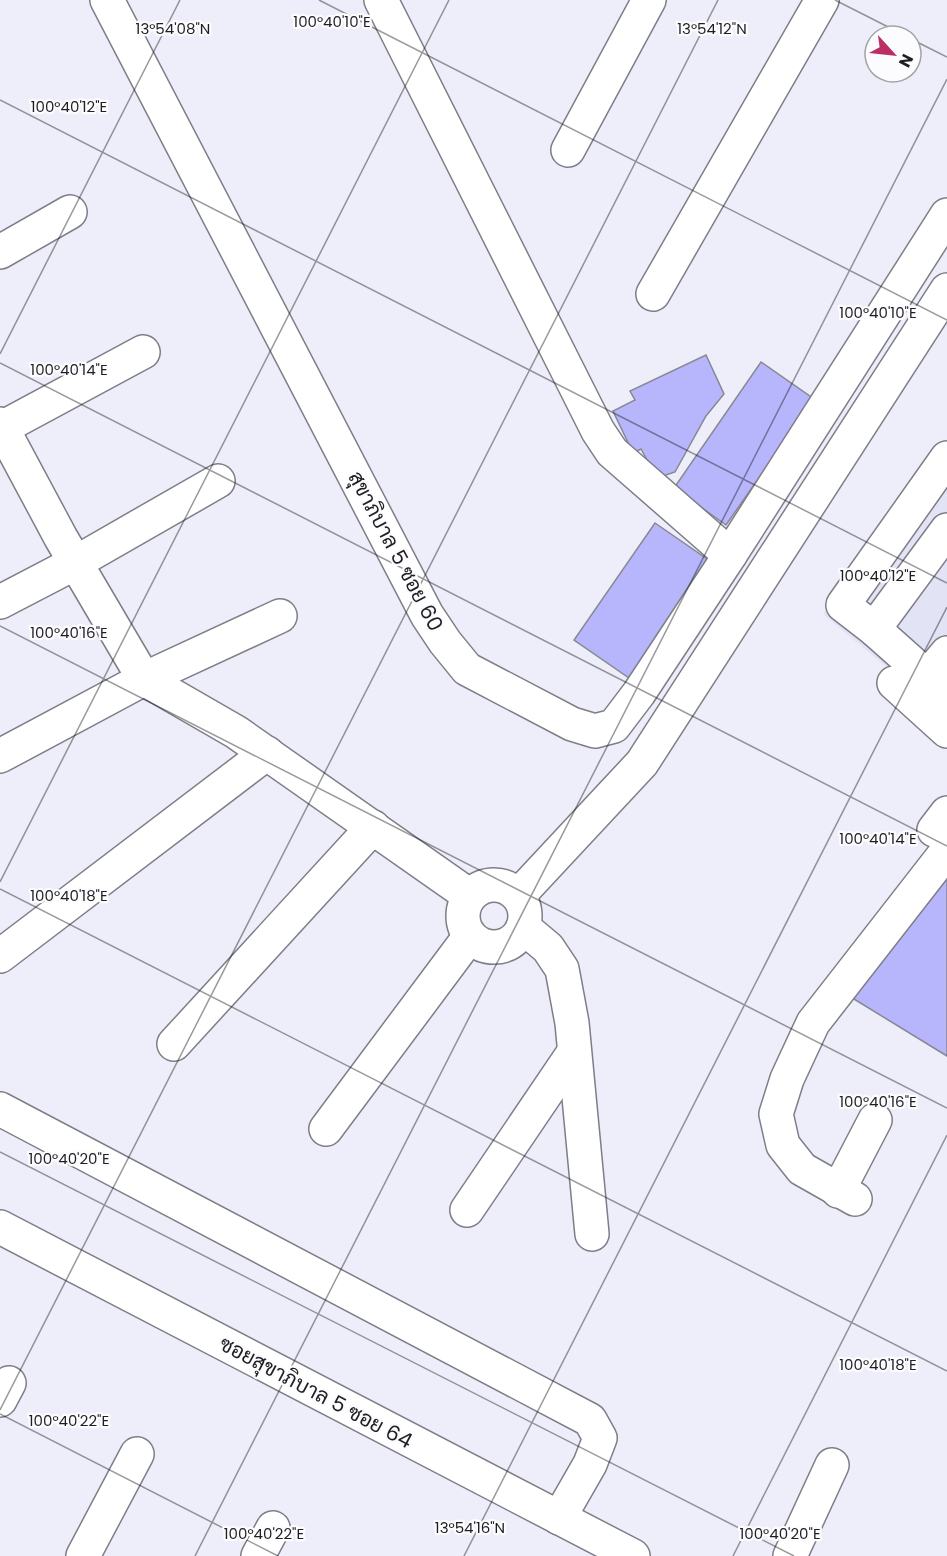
<svg xmlns="http://www.w3.org/2000/svg" width="947" height="1556" font-family="Poppins,Sarabun,sans-serif">
	<style>
		.built { fill: #e3e3f6 }
		.building { fill: #b7b5fb; stroke: #878892; stroke-width: 1.5 }
		.lines { fill: none; stroke-linecap: round; stroke-linejoin: round }
		.minor-casing { stroke: #7e7e88; stroke-width: 36 }
		.minor { stroke: #fff; stroke-width: 33 }
		.ticks { fill: none; stroke: #1e1e23; stroke-width: 1.5; stroke-opacity: 0.45 }
		.labels { text-anchor: middle; dominant-baseline: central; stroke-width: 4.5; stroke-linejoin: round; paint-order: stroke }
		.street-label { font-size: 21px; fill: #1e1e23; stroke: #fcfcfe }
		.ticks-label { font-size: 15px; text-anchor: middle; fill: #1e1e23; stroke: #fcfcfe; stroke-width: 4.5; stroke-linejoin: round; paint-order: stroke }
	</style>
	<rect width="100%" height="100%" fill="#edeef9"/>
	<path class="built" d="M947 446V718L823 614Z"/>
	<g class="building">
		<path d="M706 355 724 394 706 416 675 472 657 478 641 449 633 453 613 411 635 400 630 391Z"/>
		<path d="M761 362 814 399 726 525 674 488Z"/>
		<path d="M655 523 710 561 629 678 574 640Z"/>
		<path d="M947 870V1056L849 996Z"/>
	</g>
	<g class="lines">
		<g class="minor-casing">
			<g id="minor">
				<path d="M107 0 427 615 445 642 467 669 572 724 595 731 614 726 639 693 730 555 947 215"/>
				<path d="M381 0 598 431 612 452 730 555"/>
				<path d="M568 150 649 0"/>
				<path d="M0 252 70 212"/>
				<path d="M653 294 822 0"/>
				<path d="M0 424 61 538 144 679 236 732 470 896"/>
				<path d="M0 429 143 352"/>
				<path d="M947 458 843 605 874 629 947 694"/>
				<path d="M0 602 75 563 218 481"/>
				<path d="M874 629 947 530"/>
				<path d="M927 677 947 653"/>
				<path d="M894 683 947 731"/>
				<path d="M0 756 144 679 280 616"/>
				<path d="M934 830 947 813"/>
				<circle cx="494" cy="916" r="31"/>
				<path d="M518 896 642 763 947 290"/>
				<path d="M523 927 548 948 562 969 572 1023 592 1234"/>
				<path d="M0 956 267 753"/>
				<path d="M174 1044 373 827"/>
				<path d="M0 1109 590 1420 600 1438 590 1464 559 1518"/>
				<path d="M326 1129 470 936"/>
				<path d="M838 1191 875 1120"/>
				<path d="M855 1199 802 1169 783 1145 776 1114 787 1079 813 1023 947 851"/>
				<path d="M467 1210 574 1052"/>
				<path d="M0 1227 633 1556"/>
				<path d="M0 1400 9 1383"/>
				<path d="M83 1556 137 1454"/>
				<path d="M258 1556 273 1528"/>
				<path d="M790 1556 832 1465"/>
			</g>
		</g>
		<use href="#minor" class="minor"/>
	</g>
	<path class="ticks" d="M319 0 947 320M835 0 906 36M911 39 947 57M0 100 947 583M0 354 180 0M0 363 947 846M0 626 947 1108M0 882 449 0M0 889 947 1371M0 1152 794 1556M0 1410 718 0M0 1414 278 1556M195 1556 947 79M464 1556 947 607M733 1556 947 1135"/>
	<g class="labels">
		<g class="street-label">
			<text transform="translate(396 551) rotate(62)">สุขาภิบาล 5 ซอย 60</text>
			<text transform="translate(316 1392) rotate(28)">ซอยสุขาภิบาล 5 ซอย 64</text>
		</g>
	</g>
	<g class="ticks-label">
		<text x="332" y="27">100°40'10"E</text>
		<text x="173" y="34">13°54'08"N</text>
		<text x="712" y="34">13°54'12"N</text>
		<text x="69" y="112">100°40'12"E</text>
		<text x="878" y="318">100°40'10"E</text>
		<text x="69" y="375">100°40'14"E</text>
		<text x="878" y="581">100°40'12"E</text>
		<text x="69" y="638">100°40'16"E</text>
		<text x="878" y="844">100°40'14"E</text>
		<text x="69" y="901">100°40'18"E</text>
		<text x="878" y="1107">100°40'16"E</text>
		<text x="69" y="1164">100°40'20"E</text>
		<text x="878" y="1370">100°40'18"E</text>
		<text x="69" y="1426">100°40'22"E</text>
		<text x="470" y="1533">13°54'16"N</text>
		<text x="264" y="1539">100°40'22"E</text>
		<text x="780" y="1539">100°40'20"E</text>
	</g>
	<g transform="translate(893 54) rotate(117)"><circle r="28" fill="#fcfcfe" stroke="#a3a3a6" stroke-width="1.5"/>
	<path d="M0-4.5L10 22L0 15L-10 22Z" fill="#bb2f65"/>
	<text y="-9" font-size="16" font-weight="bold" text-anchor="middle" fill="#1e1e23">N</text>
	</g>
</svg>
